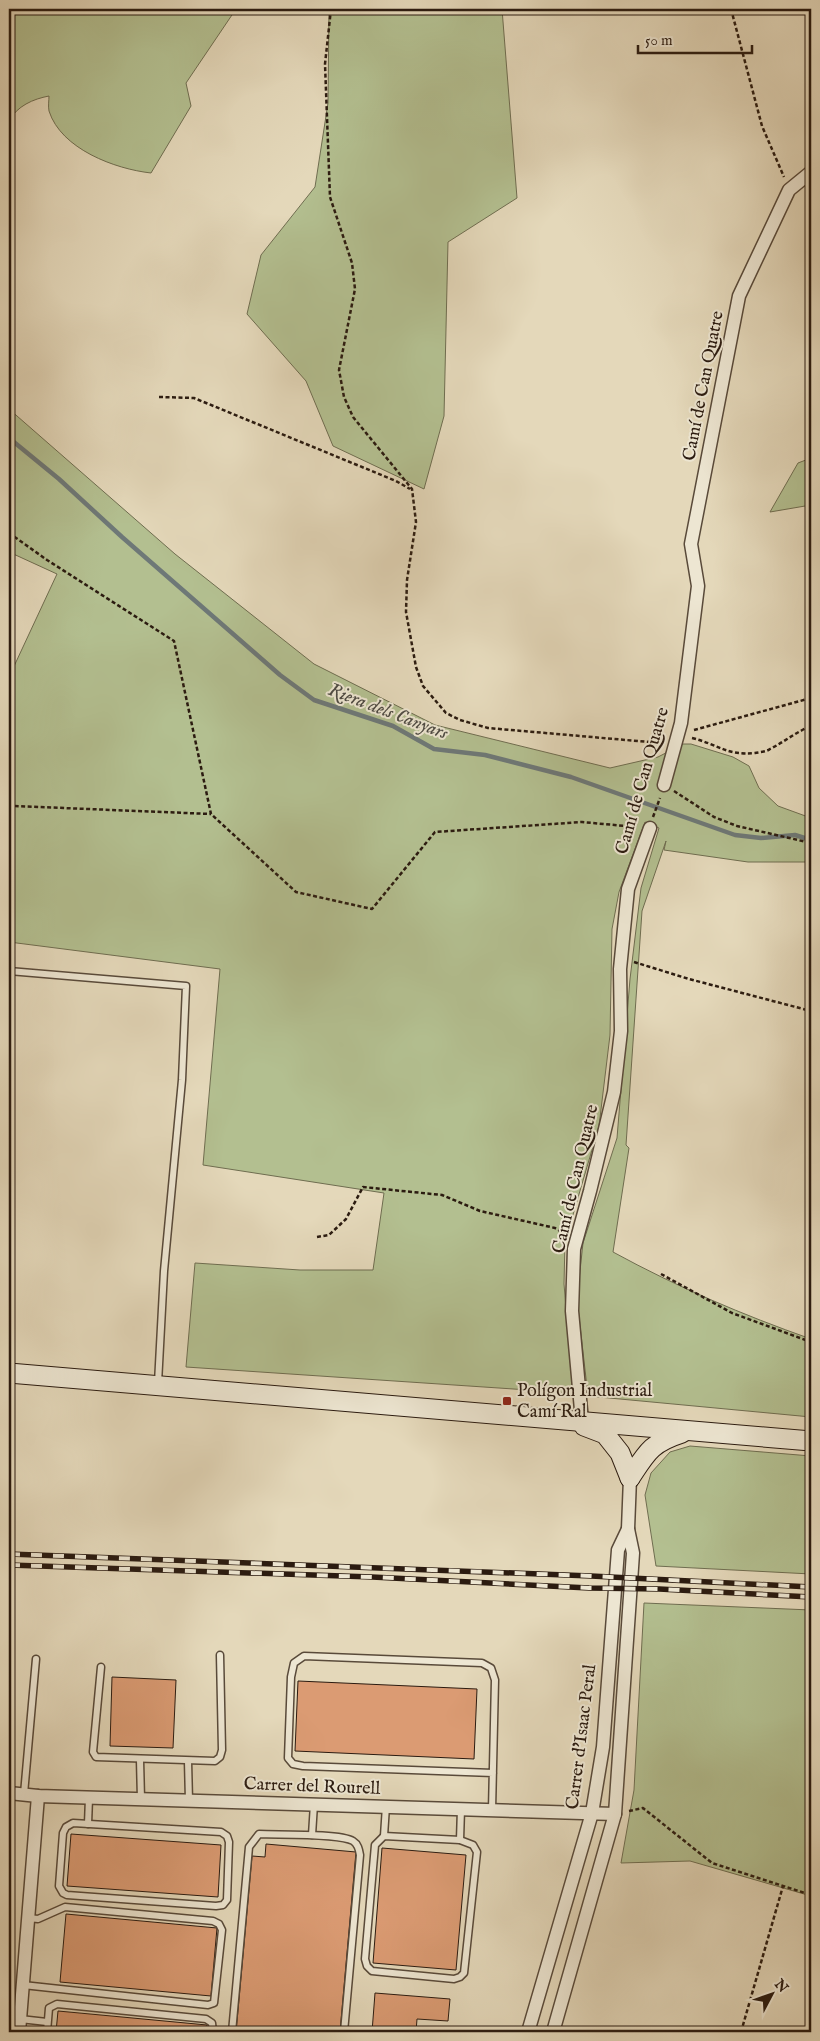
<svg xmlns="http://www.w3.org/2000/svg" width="820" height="2041" font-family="'IM FELL English',serif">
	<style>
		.green { fill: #b3bf90; stroke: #6f6d50 }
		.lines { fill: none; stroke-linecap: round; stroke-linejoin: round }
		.stream { stroke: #6e7877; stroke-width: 4.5 }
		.building { fill: #db9b73; stroke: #2b1b10 }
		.lane-casing { stroke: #594a3a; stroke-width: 9 }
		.street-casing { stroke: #594a3a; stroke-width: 15 }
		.secondary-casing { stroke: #2b1b10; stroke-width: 21 }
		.path { stroke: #2b1b10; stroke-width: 2.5; stroke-dasharray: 4 2.5; stroke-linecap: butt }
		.lane { stroke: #ede6d2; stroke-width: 6 }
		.street { stroke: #ede6d2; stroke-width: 12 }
		.secondary { stroke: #ede6d2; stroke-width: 19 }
		.rail-casing { stroke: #2b1b10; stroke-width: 5.5 }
		.rail { stroke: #ede6d2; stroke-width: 4; stroke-dasharray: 11; stroke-linecap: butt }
		.poi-dot { fill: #8f2418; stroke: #ede6d2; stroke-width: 2 }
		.labels { text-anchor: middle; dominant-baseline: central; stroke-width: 4; stroke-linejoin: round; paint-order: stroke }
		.street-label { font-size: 18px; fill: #2b1b10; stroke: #ede6d2 }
		.poi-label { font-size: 18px; fill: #2b1b10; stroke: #ede6d2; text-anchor: start }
		.water-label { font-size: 19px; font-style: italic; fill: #4d4a43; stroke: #ede6d2 }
	</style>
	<rect width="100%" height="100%" fill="#e4d8ba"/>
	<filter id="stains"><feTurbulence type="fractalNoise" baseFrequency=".004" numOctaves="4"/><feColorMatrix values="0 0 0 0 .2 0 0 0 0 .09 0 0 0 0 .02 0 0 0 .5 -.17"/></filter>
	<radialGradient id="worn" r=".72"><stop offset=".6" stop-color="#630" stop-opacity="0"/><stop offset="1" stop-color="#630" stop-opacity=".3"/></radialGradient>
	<g class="green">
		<path d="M9 9H236L186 83 191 106 151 173C115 169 61 149 49 111 48 106 49 100 49 96 33 99 17 106 9 121Z"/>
		<path d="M329 9H502L517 198 448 242 444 416 424 489 333 446 306 381 247 314 261 255 315 187 328 103Z"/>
		<path d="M9 409 175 554 314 664 435 725 610 768 658 757 683 744H691L733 757 749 766 759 788 778 806 811 818V862H748L664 850 666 841 642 911 626 1145 629 1148 613 1252C677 1287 743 1315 811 1339V1417L588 1396 577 1299 583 1243 617 1138 630 979 641 888 659 828 645 822 619 892 612 929 610 1035 599 1126 565 1242 564 1284 573 1393 186 1367 195 1263 300 1270H373L384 1193 203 1165 220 969 9 942V677L57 574 9 552Z"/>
		<path d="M811 458V505L770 512 798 463Z"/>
		<path d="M690 1446 811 1456V1574L656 1566 645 1495 651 1473 670 1452Z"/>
		<path d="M644 1603 811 1610V1896L690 1861 621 1863 634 1790Z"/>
	</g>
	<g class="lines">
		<path class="stream" d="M9 438 59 479 122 537 280 675 314 700 393 726 434 749 485 755 571 777 735 835 761 838 795 835 811 840"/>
	</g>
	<g class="building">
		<path d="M112 1677 176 1680 173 1748 110 1746Z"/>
		<path d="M298 1681 477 1689 474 1759 295 1751Z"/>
		<path d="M71 1834 221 1845 218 1897 67 1886Z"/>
		<path d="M266 1844 356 1852 340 2032H236L252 1856 265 1857Z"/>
		<path d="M382 1848 466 1855 456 1970 373 1963Z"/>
		<path d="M66 1914 217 1928 211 1996 60 1982Z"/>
		<path d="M375 1993 450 1999 448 2021 417 2019 416 2032H372Z"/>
		<path d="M58 2011 207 2025V2032H56Z"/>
	</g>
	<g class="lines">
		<g class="lane-casing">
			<g id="lane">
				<path d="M9 971 186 986 182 1080 164 1271 158 1383"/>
				<path d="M101 1667 93 1752 96 1757 215 1761 220 1757 222 1750 220 1655"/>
				<path d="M140 1760 141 1799"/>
				<path d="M188 1761 189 1801"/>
				<path d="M24 1794 36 1659"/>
				<path d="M492 1810 495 1680 491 1668 482 1663 304 1656 294 1663 291 1677 288 1758 293 1764 303 1766 493 1773"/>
				<path d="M73 1823 221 1832 227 1836 229 1842 227 1900 223 1905 216 1906 67 1895 63 1893 59 1886 63 1833 66 1827Z"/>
				<path d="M88 1824 89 1798"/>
				<path d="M312 1835 314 1804"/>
				<path d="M384 1836 460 1840 473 1845 477 1852 464 1973 460 1977 454 1979 372 1971 367 1966 365 1959 375 1845Z"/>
				<path d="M384 1836 386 1806"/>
				<path d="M460 1840 461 1809"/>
				<path d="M23 1985 208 2005 214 2003 222 1930 219 1924 213 1921 65 1907 38 1919 28 1918"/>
				<path d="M20 2019 47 2022"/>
				<path d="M47 2032 49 2008 57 2004 206 2019 212 2023 213 2032"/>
				<path d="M232 2032 249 1847 259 1834C278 1835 340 1833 353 1841 358 1844 359 1849 360 1855L344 2032"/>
			</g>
		</g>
		<g class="street-casing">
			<g id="street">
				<path d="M664 785 681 723 698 586 691 544 739 296 789 190 811 172"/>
				<path d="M582 1421 572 1311 574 1249 590 1191 614 1092 621 1031 620 969 628 889 650 828"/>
				<path d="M9 1793 38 1796 615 1814"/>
				<path d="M19 2032 38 1796"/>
				<path d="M528 2032 592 1813 603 1747 618 1550 628 1529"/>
				<path d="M553 2032 615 1814 633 1553 628 1529 630 1478"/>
			</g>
		</g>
		<g class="secondary-casing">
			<g id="secondary">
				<path d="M9 1373 811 1441"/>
				<path d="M584 1426 605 1434 620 1453 630 1478"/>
				<path d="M630 1478C647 1452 651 1443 682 1433"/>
			</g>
		</g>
		<g class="path">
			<path d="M331 9 325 64 330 197 352 263 355 289 339 370 344 397 353 417 412 489 416 522 407 580 406 612 416 667 423 686 446 713 460 720 488 728 649 742 660 745"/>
			<path d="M731 9 762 126 784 177"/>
			<path d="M159 397 194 398 396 481 410 489"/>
			<path d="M9 533 47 560 174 641 211 814 296 892 372 909 435 832 582 822 636 827"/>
			<path d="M694 730 811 698"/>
			<path d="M692 738C717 744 727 756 755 753 760 752 766 752 770 749 784 742 796 732 811 726"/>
			<path d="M674 791 714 817 737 826 811 843"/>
			<path d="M9 809 14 806 211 814"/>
			<path d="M653 817 660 798"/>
			<path d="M634 962 689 979 811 1011"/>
			<path d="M317 1237 329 1235 346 1219 363 1187 442 1195 480 1211 555 1228 564 1233"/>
			<path d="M661 1274 732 1313 811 1342"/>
			<path d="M629 1811 643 1808 712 1863 811 1895"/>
			<path d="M741 2032 783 1886"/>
		</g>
		<use href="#lane" class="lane"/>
		<use href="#street" class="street"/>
		<use href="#secondary" class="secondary"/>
		<g class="rail-casing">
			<g id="rail">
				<path d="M9 1554 591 1576 811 1587"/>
				<path d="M9 1565 372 1577 589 1588 659 1589 811 1597"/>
			</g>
		</g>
		<use href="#rail" class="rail"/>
	</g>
	<rect class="poi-dot" x="502" y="1396" width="10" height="10" rx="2.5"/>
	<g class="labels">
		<g class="street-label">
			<text transform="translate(704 386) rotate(-79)">Camí de Can Quatre</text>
			<text transform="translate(643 781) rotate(-74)">Camí de Can Quatre</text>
			<text transform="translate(576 1179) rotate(-77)">Camí de Can Quatre</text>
			<text transform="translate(582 1737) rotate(-83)">Carrer d'Isaac Peral</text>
			<text transform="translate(312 1787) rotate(2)">Carrer del Rourell</text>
		</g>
		<g class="poi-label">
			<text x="517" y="1391">Polígon Industrial<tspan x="517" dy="21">Camí Ral</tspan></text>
		</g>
		<g class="water-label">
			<text transform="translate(388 712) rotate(21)">Riera dels Canyars</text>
		</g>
	</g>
	<rect width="820" height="2041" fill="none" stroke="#e4d8ba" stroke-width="30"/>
	<rect x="10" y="10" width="800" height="2021" fill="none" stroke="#2b1b10" stroke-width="2.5"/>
	<rect x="15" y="15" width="790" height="2011" fill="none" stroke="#2b1b10"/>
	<g transform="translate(772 1994) rotate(49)" stroke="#ede6d2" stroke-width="4" paint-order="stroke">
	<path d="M0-4L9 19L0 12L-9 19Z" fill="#2b1b10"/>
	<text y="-8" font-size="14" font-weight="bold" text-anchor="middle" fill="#2b1b10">N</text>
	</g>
	<path d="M638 45v8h114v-8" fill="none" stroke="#2b1b10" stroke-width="2.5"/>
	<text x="645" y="45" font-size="15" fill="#2b1b10" stroke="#ede6d2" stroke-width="4" paint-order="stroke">50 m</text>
	<rect width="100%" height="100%" filter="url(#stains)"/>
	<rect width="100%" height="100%" fill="url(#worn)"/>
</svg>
